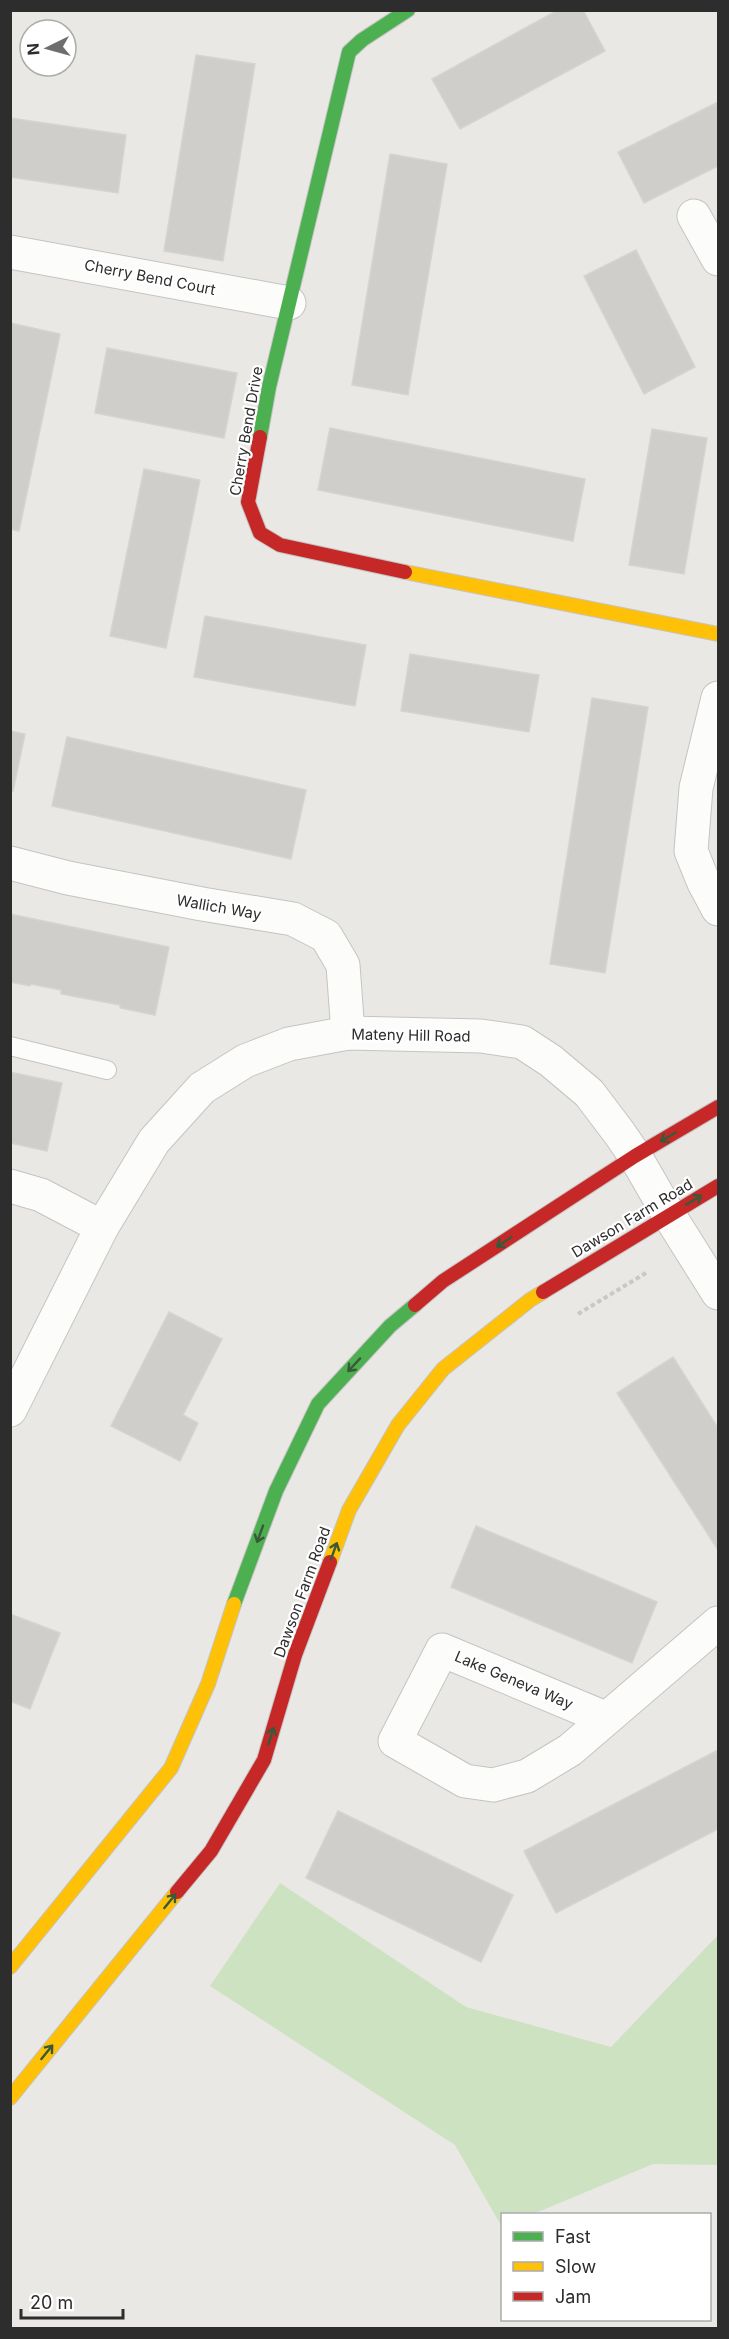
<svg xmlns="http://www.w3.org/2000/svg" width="729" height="2339" font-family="Inter,sans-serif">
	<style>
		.green { fill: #cce2c1 }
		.building { fill: #cfceca; stroke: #d5d4d0; stroke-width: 1.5 }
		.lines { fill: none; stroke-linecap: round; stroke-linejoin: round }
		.lane-casing { stroke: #c4c4c4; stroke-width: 20 }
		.street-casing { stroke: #c4c4c4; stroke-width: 35 }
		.fast-casing { stroke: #c4c4c4; stroke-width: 16 }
		.slow-casing { stroke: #c4c4c4; stroke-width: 16 }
		.jam-casing { stroke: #c4c4c4; stroke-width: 16 }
		.path { stroke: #c8c8c8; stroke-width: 4; stroke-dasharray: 4.5 3; stroke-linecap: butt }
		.lane { stroke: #fcfcfb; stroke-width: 18 }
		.street { stroke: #fcfcfb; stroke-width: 33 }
		.fast { stroke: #4caf50; stroke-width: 14 }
		.slow { stroke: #ffc107; stroke-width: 14 }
		.jam { stroke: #c62828; stroke-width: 14 }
		.oneway { stroke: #385a39 }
		.labels { text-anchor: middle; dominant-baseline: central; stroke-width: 4.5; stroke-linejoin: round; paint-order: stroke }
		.street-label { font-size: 15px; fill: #2d2d2d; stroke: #fff }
	</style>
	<rect width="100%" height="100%" fill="#eae8e4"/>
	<path class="green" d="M280 1883 466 2007 611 2047 718 1935V2165L653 2164 533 2214H502V2227L455 2145 210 1986Z"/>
	<g class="building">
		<path d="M558 10H583L605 51 460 129 432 79Z"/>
		<path d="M196 55 255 64 223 261 164 251Z"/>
		<path d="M718 102V166L644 203 618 152Z"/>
		<path d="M10 118 126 135 118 193 10 177Z"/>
		<path d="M390 154 447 164 408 395 352 385Z"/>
		<path d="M636 250 695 367 644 394 584 276Z"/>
		<path d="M10 323 60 334 19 531 10 529Z"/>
		<path d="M107 348 237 373 224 438 95 413Z"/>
		<path d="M330 428 585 479 573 541 318 490Z"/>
		<path d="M652 429 707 438 684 574 629 565Z"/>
		<path d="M144 469 200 480 166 648 110 636Z"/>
		<path d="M205 616 366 645 355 706 194 677Z"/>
		<path d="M410 654 539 675 529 732 401 711Z"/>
		<path d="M592 698 648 707 605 973 550 964Z"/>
		<path d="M10 731 25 734 13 791 10 790Z"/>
		<path d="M67 737 306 790 291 859 52 806Z"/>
		<path d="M10 914 169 947 155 1015 120 1008V1005L61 994V990L31 984 30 986 10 982Z"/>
		<path d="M10 1072 62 1083 47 1151 10 1143Z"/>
		<path d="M169 1312 222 1339 183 1415 198 1423 180 1461 111 1426Z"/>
		<path d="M673 1357 718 1428V1550L617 1393Z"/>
		<path d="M476 1526 657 1602 632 1663 451 1587Z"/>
		<path d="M10 1614 60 1633 30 1709 10 1701Z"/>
		<path d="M718 1750V1829L556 1913 524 1851Z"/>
		<path d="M338 1811 513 1895 481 1962 306 1878Z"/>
	</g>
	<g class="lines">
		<g class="lane-casing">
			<path id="lane" d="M10 1046 107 1070"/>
		</g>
		<g class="street-casing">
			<g id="street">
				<path d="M694 216 718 259"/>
				<path d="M10 252 289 303"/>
				<path d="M718 698 696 788 691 851 704 883 718 909"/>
				<path d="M10 863 68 878 202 904 293 919 326 936 343 965 348 1033"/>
				<path d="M10 1186 41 1195 102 1227"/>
				<path d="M10 1410 102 1227 154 1141 202 1088 245 1061 289 1044 348 1033 481 1036 522 1042 551 1061 589 1093 620 1134 635 1156 669 1215 718 1293"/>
				<path d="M605 1718 442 1650 395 1741 465 1781 493 1785 527 1776 570 1750 718 1623"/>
			</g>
		</g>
		<g class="fast-casing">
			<g id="fast">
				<path d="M260 437 269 387 349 52 362 40 408 10"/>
				<path d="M234 1604 276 1491 318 1404 390 1326 415 1305"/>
			</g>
		</g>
		<g class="slow-casing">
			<g id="slow">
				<path d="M405 572 718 634"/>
				<path d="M330 1562 349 1510 398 1425 443 1369 530 1300 543 1292"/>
				<path d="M10 1967 171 1768 208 1684 234 1604"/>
				<path d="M10 2098 177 1892"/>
			</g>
		</g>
		<g class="jam-casing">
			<g id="jam">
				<path d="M260 437 248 502 260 533 280 545 405 572"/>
				<path d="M543 1292 718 1186"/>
				<path d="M415 1305 443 1281 635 1156 718 1107"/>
				<path d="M177 1892 211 1851 264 1760 295 1655 330 1562"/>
			</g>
		</g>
		<path class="path" d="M578 1314 646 1273"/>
		<use href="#lane" class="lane"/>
		<use href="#street" class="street"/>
		<use href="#fast" class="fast"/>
		<use href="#slow" class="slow"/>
		<use href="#jam" class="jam"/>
	</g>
	<defs><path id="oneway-shaft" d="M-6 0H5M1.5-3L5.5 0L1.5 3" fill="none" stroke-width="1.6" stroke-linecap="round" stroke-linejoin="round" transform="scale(1.5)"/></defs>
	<g class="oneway">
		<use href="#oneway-shaft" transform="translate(668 1137) rotate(150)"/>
		<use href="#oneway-shaft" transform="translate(694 1200) rotate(-31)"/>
		<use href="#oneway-shaft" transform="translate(504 1242) rotate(147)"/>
		<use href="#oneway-shaft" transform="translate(354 1365) rotate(133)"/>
		<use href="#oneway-shaft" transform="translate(260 1534) rotate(110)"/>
		<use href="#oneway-shaft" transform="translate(334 1551) rotate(-70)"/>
		<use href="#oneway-shaft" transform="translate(271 1736) rotate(-73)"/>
		<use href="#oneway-shaft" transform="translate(170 1901) rotate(-51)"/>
		<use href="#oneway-shaft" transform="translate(47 2052) rotate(-51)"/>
	</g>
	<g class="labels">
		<g class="street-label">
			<text transform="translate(150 277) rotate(11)">Cherry Bend Court</text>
			<text transform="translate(246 431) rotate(-80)">Cherry Bend Drive</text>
			<text transform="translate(219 907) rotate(10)">Wallich Way</text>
			<text transform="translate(411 1035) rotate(1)">Mateny Hill Road</text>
			<text transform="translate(632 1218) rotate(-31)">Dawson Farm Road</text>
			<text transform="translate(302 1592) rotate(-70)">Dawson Farm Road</text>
			<text transform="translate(514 1680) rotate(23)">Lake Geneva Way</text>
		</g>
	</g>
	<rect width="729" height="2339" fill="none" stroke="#2d2d2d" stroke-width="24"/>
	<rect x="501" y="2213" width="210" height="108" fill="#ffffff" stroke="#ababab" stroke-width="1.5"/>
	<rect x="513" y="2232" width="30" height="9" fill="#4caf50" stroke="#ababab" stroke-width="1.5"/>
	<text x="555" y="2243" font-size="18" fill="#2d2d2d">Fast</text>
	<rect x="513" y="2262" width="30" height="9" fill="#ffc107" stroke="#ababab" stroke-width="1.5"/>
	<text x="555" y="2273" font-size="18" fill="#2d2d2d">Slow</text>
	<rect x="513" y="2292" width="30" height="9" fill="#c62828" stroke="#ababab" stroke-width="1.5"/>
	<text x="555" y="2303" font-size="18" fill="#2d2d2d">Jam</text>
	<g transform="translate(48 48) rotate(265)"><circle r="28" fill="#ffffff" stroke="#ababab" stroke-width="1.5"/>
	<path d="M0-4.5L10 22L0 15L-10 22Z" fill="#6f6e6d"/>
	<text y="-9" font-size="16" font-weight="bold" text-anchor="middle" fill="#2d2d2d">N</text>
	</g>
	<path d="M21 2309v9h102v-9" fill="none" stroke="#2d2d2d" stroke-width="3"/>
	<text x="30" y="2309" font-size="18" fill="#2d2d2d" stroke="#ffffff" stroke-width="4.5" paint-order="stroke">20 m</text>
</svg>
